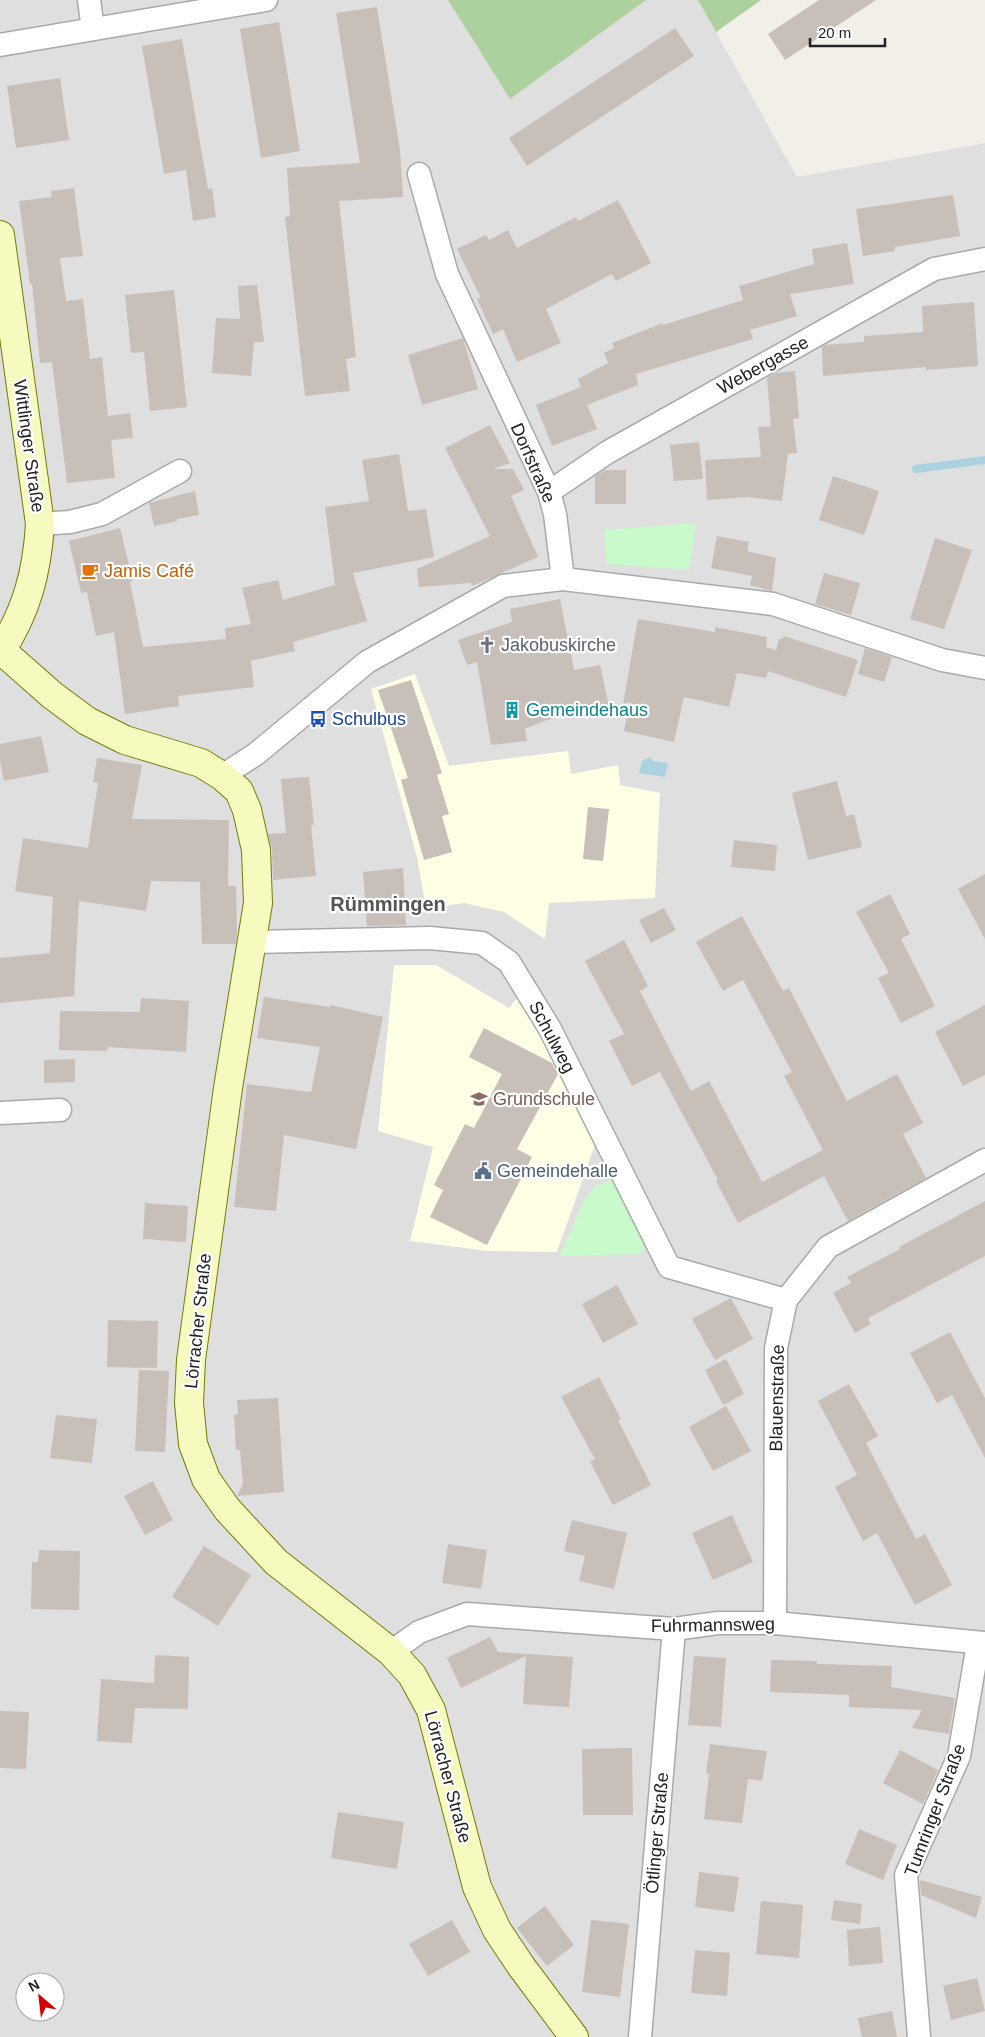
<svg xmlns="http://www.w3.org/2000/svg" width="985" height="2037" font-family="Helvetica,sans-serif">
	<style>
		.residential { fill: #e0dfdf; fill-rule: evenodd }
		.education { fill: #ffffe5 }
		.forest { fill: #add19e }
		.park { fill: #c8facc }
		.water { fill: #aad3df }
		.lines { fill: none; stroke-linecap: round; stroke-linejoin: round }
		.stream { stroke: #aad3df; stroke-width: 8 }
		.building { fill: #c7bfb8 }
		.street-casing { stroke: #a9a9a9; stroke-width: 25 }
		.secondary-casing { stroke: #707d05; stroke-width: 30 }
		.street { stroke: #fff; stroke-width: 22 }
		.secondary { stroke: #f7fabf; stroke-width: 28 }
		.labels { text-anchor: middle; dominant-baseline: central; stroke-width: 4.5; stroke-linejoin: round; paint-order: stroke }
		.street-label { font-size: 18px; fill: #222; stroke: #fff }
		.food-label { font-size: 18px; fill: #c56008; stroke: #fff; text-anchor: start }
		.worship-label { font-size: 18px; fill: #5b616d; stroke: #fff; text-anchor: start }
		.culture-label { font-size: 18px; fill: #0d838f; stroke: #fff; text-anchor: start }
		.transit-label { font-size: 18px; fill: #164399; stroke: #fff; text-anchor: start }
		.education-label { font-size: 18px; fill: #785e54; stroke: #fff; text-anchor: start }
		.service-label { font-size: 18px; fill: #4e5e75; stroke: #fff; text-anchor: start }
		.quarter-label { font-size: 20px; font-weight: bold; fill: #555; stroke: #fff }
	</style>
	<rect width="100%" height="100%" fill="#f2efe9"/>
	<path class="residential" d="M0 0H448L510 98 646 0H698L797 177 985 143V2037H0ZM25 1982H55V2012H25Z"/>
	<g class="education">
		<path d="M415 674 449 766 568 751 571 774 618 765 620 785 660 793 655 898 549 903 545 939 504 912 464 903 426 908 417 857 371 689Z"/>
		<path d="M394 965H436L509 1008 519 996 597 1139 557 1252 488 1251 410 1241 433 1147 378 1131Z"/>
	</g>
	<g class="forest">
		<path d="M448 0H646L510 99Z"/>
		<path d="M698 0H761L716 32Z"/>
	</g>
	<g class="park">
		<path d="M696 523 689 570 607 564 604 530Z"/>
		<path d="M613 1179 644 1240 642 1254 559 1256 585 1199 595 1187Z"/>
	</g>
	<path class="water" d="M650 757 653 761 668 763 665 777 639 773 642 761Z"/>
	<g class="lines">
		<path class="stream" d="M916 469 985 460"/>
	</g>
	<g class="building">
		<path d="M819 0H876L785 60 768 34Z"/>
		<path d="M377 7 400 150 403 197 339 201 356 357 346 359 350 391 305 396 285 217 290 216 287 168 360 163 336 13Z"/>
		<path d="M279 22 300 151 261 158 240 29Z"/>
		<path d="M675 28 694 56 527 166 509 138Z"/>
		<path d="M182 39 208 189 212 188 216 217 193 221 186 170 164 174 142 46Z"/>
		<path d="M60 78 69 140 16 148 7 86Z"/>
		<path d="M74 188 83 256 60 258 66 301 83 299 90 359 102 357 108 416 130 413 133 438 111 440 115 478 67 483 52 362 40 363 32 284H30L19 201 52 197 51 191Z"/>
		<path d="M953 195 960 236 895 247V251L863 256 856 209Z"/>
		<path d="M618 200 651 263 616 281 612 274 546 309 561 343 517 362 503 329 493 334 477 299 481 298 457 249 486 235 489 240 508 230 517 248 576 217 578 221Z"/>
		<path d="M847 243 854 284 790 294 797 316 750 330 753 339 636 374 638 385 587 405 597 429 552 446 536 405 581 387 578 379 608 363 604 353 614 348 612 343 663 323V325L743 300 739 286 814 264 812 249Z"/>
		<path d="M257 285 264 342H254L251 376 212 373 216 318 240 319 238 286Z"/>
		<path d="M174 290 187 407 150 411 144 352 131 353 125 295Z"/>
		<path d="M974 302 978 366 926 370V367L823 376 822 347 825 345 864 342V336L923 332 922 306Z"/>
		<path d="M463 338 478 389 422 405 408 355Z"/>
		<path d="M795 371 799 418 793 419 797 453 788 454 782 501 747 497 707 500 705 460 761 457 758 427 771 426 767 378 776 373Z"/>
		<path d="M490 425 510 463 493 469H513L524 490 511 496 538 557 472 586 471 583 419 587 417 569 490 536 445 448Z"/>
		<path d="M699 442 703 479 674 481 670 445Z"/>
		<path d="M399 454 408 511 426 509 434 557 353 573 367 621 293 642 295 651 251 661 254 687 178 696 179 706 125 714 114 632 96 636 87 592 81 593 69 541 120 528 133 581 130 582 143 647 226 639 225 628 251 624 242 588 278 580 283 600 335 585 325 507 369 501 362 460Z"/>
		<path d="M605 470H626V504H595V476Z"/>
		<path d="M833 476 879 491 864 535 819 520Z"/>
		<path d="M195 491 199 515 177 519V521L154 526 149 503Z"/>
		<path d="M717 536 749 542 747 551 776 558 772 591 750 585 752 576 711 568Z"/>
		<path d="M935 538 972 550 944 629 910 619Z"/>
		<path d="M824 573 860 583 851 615 815 604Z"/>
		<path d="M560 599 574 670 600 665 609 707 547 720 525 729 527 741 491 745 477 662 467 665 458 640 512 622 510 609Z"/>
		<path d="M638 619 715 632V627L767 637 766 647 776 650 779 639H782L784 636 858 660 846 697 768 671 766 678 737 673 729 707 684 697 674 742 624 731 630 702 623 704Z"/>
		<path d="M865 648 892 657 884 682 858 674Z"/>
		<path d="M411 680 442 773 437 775 449 814 442 816 452 852 424 860 401 780 408 778 378 690Z"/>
		<path d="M41 736 49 772 4 781 0 761V744Z"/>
		<path d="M97 758 142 765 132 819 229 820 228 886H236L237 933 236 944H202L200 882 151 881 146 911 79 901 74 996 0 1003V958L50 953 53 897 15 891 23 838 88 848 98 783 93 782Z"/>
		<path d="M309 777 314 825H311L316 876 273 880 272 849 268 834 286 833 281 779Z"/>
		<path d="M837 781 846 816 854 814 862 847 808 860 792 793Z"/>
		<path d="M588 807 609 809 603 861 583 859Z"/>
		<path d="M734 840 777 845 775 871 731 867Z"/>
		<path d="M403 868 406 925 367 926 363 872Z"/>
		<path d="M985 874V939L958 889Z"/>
		<path d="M890 894 910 934 901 939 935 1006 901 1023 878 978 889 973 856 912Z"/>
		<path d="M664 908 676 930 651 943 639 920Z"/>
		<path d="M742 916 783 991 789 988 847 1101 897 1074 923 1123 903 1134 926 1178 848 1221 824 1176 738 1223 716 1181 718 1180 660 1072 632 1086 609 1041 624 1034 585 961 624 940 648 986 640 991 691 1091 709 1081 762 1182 823 1150 784 1076 792 1072 743 980 723 991 696 942Z"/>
		<path d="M264 997 330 1007 331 1005 383 1017 356 1149 284 1135 276 1211 234 1207 247 1084 311 1092 320 1047 257 1038Z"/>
		<path d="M141 998 189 1001 186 1052 108 1047 107 1051 59 1050 60 1011 140 1012Z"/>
		<path d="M985 1005V1075L963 1086 935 1032Z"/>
		<path d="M484 1028 552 1063 558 1074 517 1149 532 1157 487 1245 430 1217 443 1190 434 1185 465 1124 474 1128 502 1074 469 1057Z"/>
		<path d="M75 1059V1082L44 1083V1060Z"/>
		<path d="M985 1201V1256L868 1318 871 1324 855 1333 833 1293 851 1283 847 1277 900 1249 899 1247Z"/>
		<path d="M145 1203 188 1206 186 1242 143 1239Z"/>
		<path d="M617 1285 638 1324 603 1343 582 1304Z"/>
		<path d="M731 1298 753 1339 715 1360 692 1319Z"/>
		<path d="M108 1320 158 1321 157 1368 107 1367Z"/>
		<path d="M950 1332 985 1398V1458L952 1395 937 1403 910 1353Z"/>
		<path d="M726 1359 744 1394 723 1405 705 1370Z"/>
		<path d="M139 1370 169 1371 165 1452 135 1451Z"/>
		<path d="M599 1377 621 1419 618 1420 651 1485 613 1505 590 1462 595 1459 561 1397Z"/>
		<path d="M849 1384 878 1436 866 1443 916 1539 925 1534 952 1585 915 1605 877 1533 863 1541 835 1487 857 1475 818 1401Z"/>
		<path d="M278 1398 284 1492 237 1496 243 1484 240 1450H236L234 1415 238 1414 237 1400Z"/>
		<path d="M726 1406 751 1451 713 1471 689 1427Z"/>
		<path d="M56 1415 97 1419 92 1463 50 1458Z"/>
		<path d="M153 1481 173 1520 145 1535 124 1496Z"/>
		<path d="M732 1515 753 1562 713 1580 692 1533Z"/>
		<path d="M572 1520 627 1533 614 1589 579 1581 585 1556 564 1551Z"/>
		<path d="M448 1544 487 1550 481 1589 442 1583Z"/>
		<path d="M204 1546 251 1575 218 1626 172 1597Z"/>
		<path d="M39 1550 80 1551 79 1610 31 1609 32 1562H38Z"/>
		<path d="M490 1637 498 1652 573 1657 569 1707 523 1704 526 1656 461 1688 447 1658Z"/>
		<path d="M155 1655 189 1657 188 1709 135 1708 132 1743 97 1741 101 1679 154 1683Z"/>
		<path d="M694 1656 726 1658 721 1727 688 1725Z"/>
		<path d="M771 1660 817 1661V1664L892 1666 891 1687 955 1698 949 1734 912 1728 922 1710 849 1707V1695L770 1692Z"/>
		<path d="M0 1711 29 1712 26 1769 0 1768Z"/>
		<path d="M710 1744 767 1751 762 1781 748 1779 742 1823 704 1819 709 1774 706 1773Z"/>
		<path d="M632 1748 633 1815H583L582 1749Z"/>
		<path d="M900 1750 938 1770 923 1804 883 1783Z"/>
		<path d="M338 1812 404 1822 397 1869 331 1858Z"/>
		<path d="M859 1829 897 1845 883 1880 845 1864Z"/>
		<path d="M699 1872 739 1877 734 1912 695 1907Z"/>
		<path d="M920 1880 982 1897 976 1918 921 1895Z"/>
		<path d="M834 1900 862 1904 860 1924 831 1920Z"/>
		<path d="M761 1901 803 1905 799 1958 756 1954Z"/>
		<path d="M545 1906 574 1945 547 1966 517 1928Z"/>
		<path d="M452 1920 470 1952 428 1976 409 1944Z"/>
		<path d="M591 1920 629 1924 620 1997 582 1992Z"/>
		<path d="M880 1927 883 1963 849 1966 847 1930Z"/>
		<path d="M695 1950 730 1953 727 1996 691 1993Z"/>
		<path d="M977 1978 985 2011 951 2020 943 1986Z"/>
		<path d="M892 2011 897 2037H862L858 2018Z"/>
	</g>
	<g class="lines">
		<g class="street-casing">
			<g id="street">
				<path d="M89 0 93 29"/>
				<path d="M0 45 266 0"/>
				<path d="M419 174 447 274 549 492 555 514 563 579"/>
				<path d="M549 492 608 452 934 269 985 259"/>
				<path d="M40 524 70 522 102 514 180 471"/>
				<path d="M222 776 256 754 367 662 503 586 563 579 773 604 942 660 985 668"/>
				<path d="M251 942 430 938 482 943 509 962 550 1029 669 1267 786 1300"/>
				<path d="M0 1113 60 1110"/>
				<path d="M775 1623 776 1348 786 1300 828 1247 985 1160"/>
				<path d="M391 1652 419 1632 467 1614 674 1629 718 1623H775L985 1643"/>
				<path d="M640 2037 674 1629"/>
				<path d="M919 2037 906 1875 959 1756 978 1644"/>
			</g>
		</g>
		<g class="secondary-casing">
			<g id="secondary">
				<path d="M0 235 40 524C37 572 27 611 0 652"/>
				<path d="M1 650 52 695 87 721 125 740 201 763 222 776 239 791 247 810 256 850 258 903 228 1088 191 1360 189 1403 193 1444 206 1479 227 1509 276 1562 391 1652 412 1675 431 1710 477 1887 497 1930 521 1966 574 2037"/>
			</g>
		</g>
		<use href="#street" class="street"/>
		<use href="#secondary" class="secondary"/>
	</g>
	<defs>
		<g id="cafe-bare" transform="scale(1.35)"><path d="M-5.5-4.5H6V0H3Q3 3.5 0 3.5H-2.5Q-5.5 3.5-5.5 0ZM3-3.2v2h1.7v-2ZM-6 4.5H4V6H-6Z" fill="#e8710a" stroke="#fff" stroke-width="2.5" paint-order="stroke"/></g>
		<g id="church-bare" transform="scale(1.35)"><path d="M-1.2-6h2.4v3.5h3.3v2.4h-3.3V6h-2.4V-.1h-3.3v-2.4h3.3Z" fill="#6b7280" stroke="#fff" stroke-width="2.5" paint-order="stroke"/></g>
		<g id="building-bare" transform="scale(1.35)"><path d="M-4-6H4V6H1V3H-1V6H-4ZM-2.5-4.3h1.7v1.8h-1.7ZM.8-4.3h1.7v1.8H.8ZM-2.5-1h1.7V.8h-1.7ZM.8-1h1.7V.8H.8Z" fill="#0f9aa8" stroke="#fff" stroke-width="2.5" paint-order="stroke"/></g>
		<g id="bus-bare" transform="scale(1.35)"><path d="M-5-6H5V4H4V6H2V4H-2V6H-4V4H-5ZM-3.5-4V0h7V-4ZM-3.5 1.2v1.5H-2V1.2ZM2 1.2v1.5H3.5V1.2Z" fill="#1a4fb4" stroke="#fff" stroke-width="2.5" paint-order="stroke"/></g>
		<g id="school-bare" transform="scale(1.35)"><path d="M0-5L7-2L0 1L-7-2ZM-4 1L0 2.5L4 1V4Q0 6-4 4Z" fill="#8d6e63" stroke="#fff" stroke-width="2.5" paint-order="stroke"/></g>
		<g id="civic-bare" transform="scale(1.35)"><path d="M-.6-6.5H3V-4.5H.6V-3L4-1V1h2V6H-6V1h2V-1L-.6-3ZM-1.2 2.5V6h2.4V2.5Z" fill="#5c6f8a" stroke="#fff" stroke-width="2.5" paint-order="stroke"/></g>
	</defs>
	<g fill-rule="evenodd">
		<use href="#cafe-bare" x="90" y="571"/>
		<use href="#church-bare" x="487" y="645"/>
		<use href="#building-bare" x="512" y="710"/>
		<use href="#bus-bare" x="318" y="719"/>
		<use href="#school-bare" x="479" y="1099"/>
		<use href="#civic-bare" x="483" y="1171"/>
	</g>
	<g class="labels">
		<g class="street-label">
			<text transform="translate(763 365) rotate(-29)">Webergasse</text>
			<text transform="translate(29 446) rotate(82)">Wittlinger Straße</text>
			<text transform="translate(533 463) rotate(66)">Dorfstraße</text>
			<text transform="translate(552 1037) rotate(62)">Schulweg</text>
			<text transform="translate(198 1321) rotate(-84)">Lörracher Straße</text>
			<text transform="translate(777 1398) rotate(-89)">Blauenstraße</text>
			<text transform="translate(713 1625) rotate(-1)">Fuhrmannsweg</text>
			<text transform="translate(448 1777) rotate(75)">Lörracher Straße</text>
			<text transform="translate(935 1810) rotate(-69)">Tumringer Straße</text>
			<text transform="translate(657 1833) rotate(-85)">Ötlinger Straße</text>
		</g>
		<g class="food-label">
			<text x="104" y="571">Jamis Café</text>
		</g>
		<g class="worship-label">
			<text x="501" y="645">Jakobuskirche</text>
		</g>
		<g class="culture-label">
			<text x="526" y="710">Gemeindehaus</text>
		</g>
		<g class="transit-label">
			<text x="332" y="719">Schulbus</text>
		</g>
		<g class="education-label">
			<text x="493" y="1099">Grundschule</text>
		</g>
		<g class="service-label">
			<text x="497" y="1171">Gemeindehalle</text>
		</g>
		<g class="quarter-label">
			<text x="388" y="904">Rümmingen</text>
		</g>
	</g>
	<g transform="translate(40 1997) rotate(332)"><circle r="24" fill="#ffffff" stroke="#a7a7a7"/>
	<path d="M0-4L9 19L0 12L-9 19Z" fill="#d40000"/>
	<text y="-8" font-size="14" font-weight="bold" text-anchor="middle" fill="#222222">N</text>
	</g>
	<path d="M810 38v8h75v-8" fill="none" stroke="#222222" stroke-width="2.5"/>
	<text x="818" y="38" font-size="15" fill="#222222" stroke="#ffffff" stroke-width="4" paint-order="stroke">20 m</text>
</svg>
